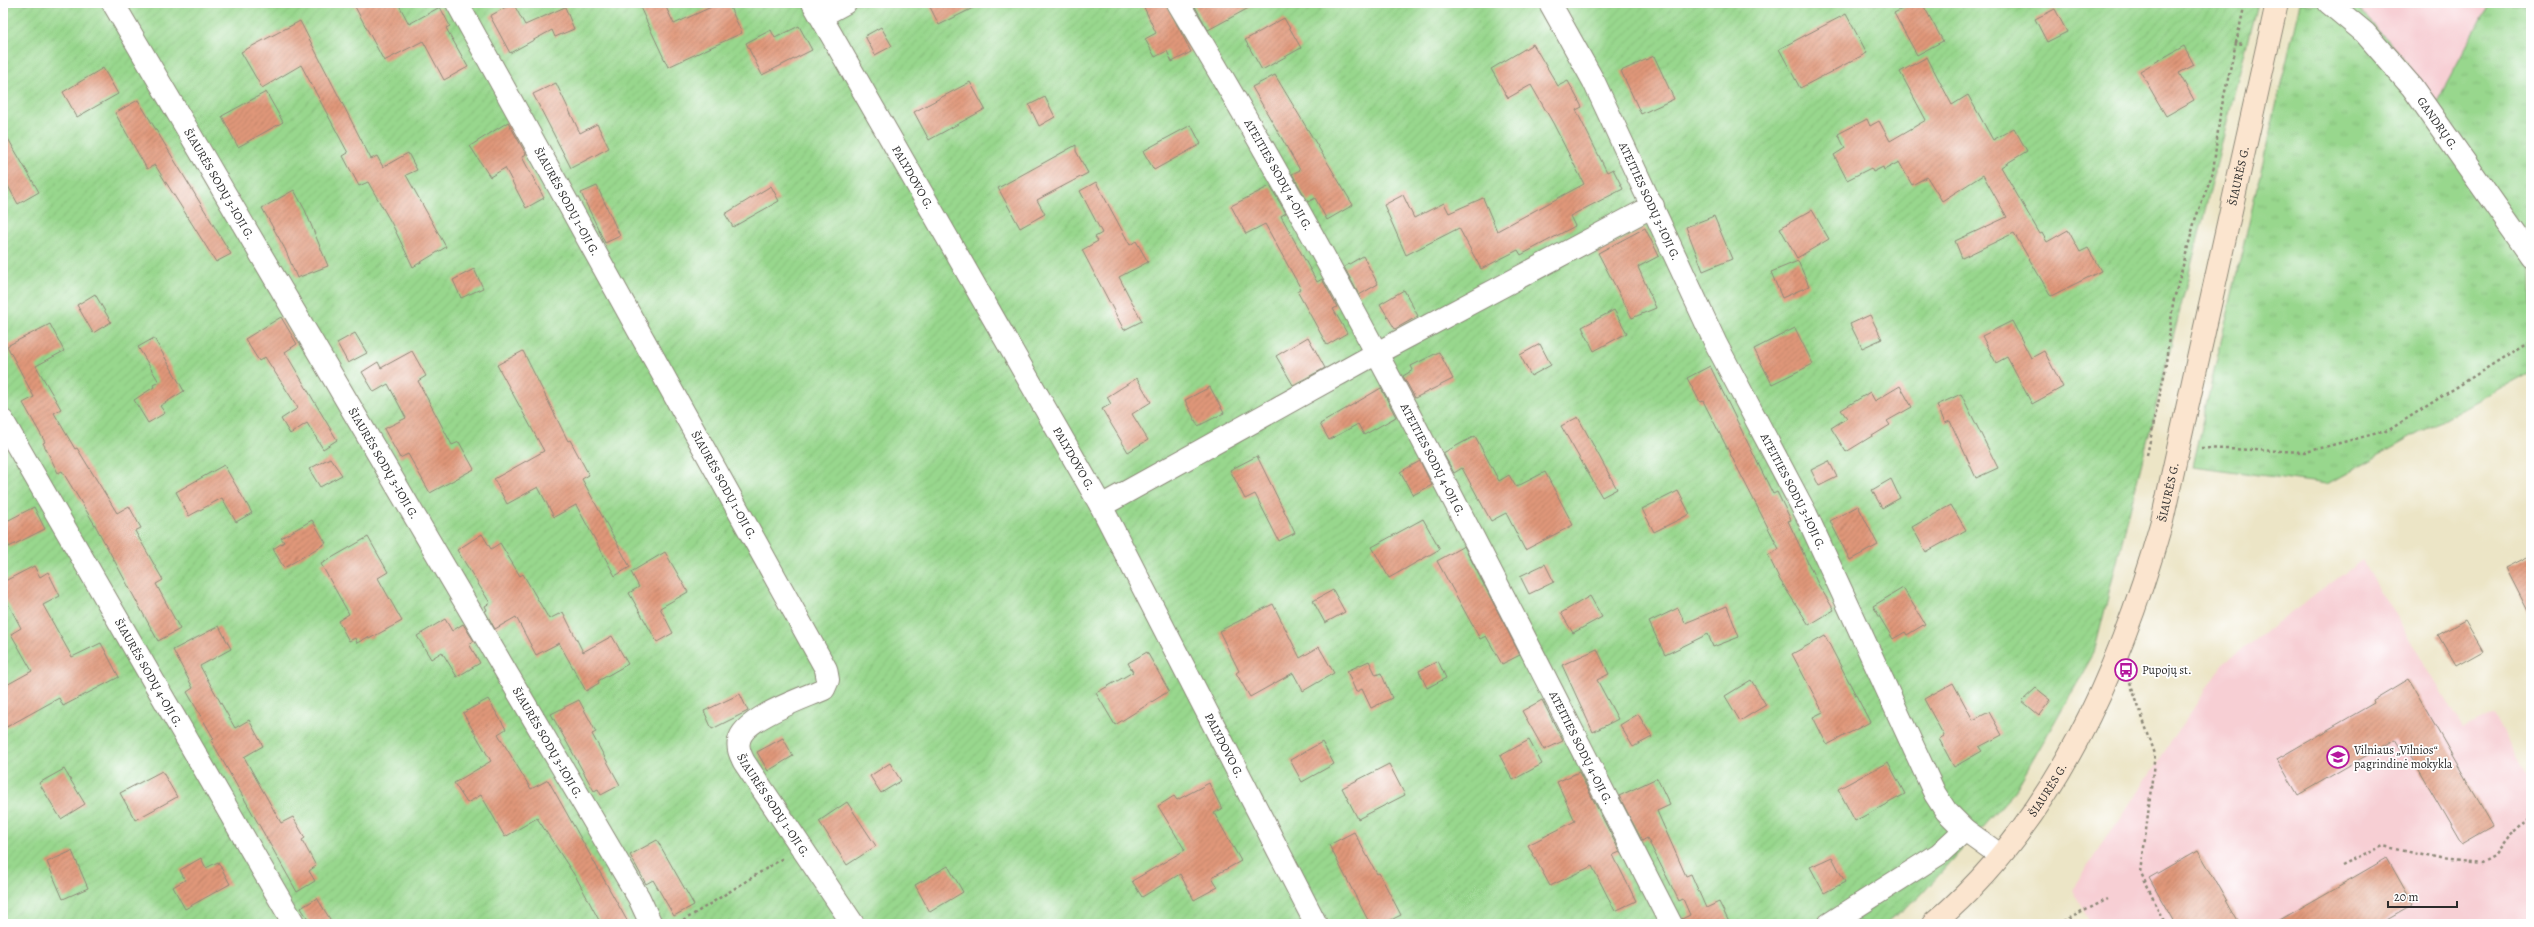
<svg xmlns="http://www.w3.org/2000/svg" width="2534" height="927" font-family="Alegreya,serif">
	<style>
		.built { fill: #f7cfd4 }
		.grass { fill: url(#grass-tufts); stroke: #62815c }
		.garden { fill: url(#garden-furrows); stroke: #62815c }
		.building { fill: url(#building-hatch) }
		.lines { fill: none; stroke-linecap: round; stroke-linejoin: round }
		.minor-casing { stroke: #8c8878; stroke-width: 24 }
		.secondary-casing { stroke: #8c8878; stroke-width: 24 }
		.path { stroke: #8c8878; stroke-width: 2.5; stroke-dasharray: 3 3; stroke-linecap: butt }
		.minor { stroke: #fff; stroke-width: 22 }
		.secondary { stroke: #fbe5cf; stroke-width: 22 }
		.labels { text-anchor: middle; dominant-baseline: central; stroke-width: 3.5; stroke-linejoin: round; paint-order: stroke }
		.street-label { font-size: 12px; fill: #2b2b2b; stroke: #fff }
		.poi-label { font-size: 12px; fill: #2b2b2b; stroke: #fff; text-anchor: start }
	</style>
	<defs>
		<pattern id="grass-tufts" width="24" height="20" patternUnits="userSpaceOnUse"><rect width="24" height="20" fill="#98d78d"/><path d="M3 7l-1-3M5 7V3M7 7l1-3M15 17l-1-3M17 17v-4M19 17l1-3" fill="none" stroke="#83b97a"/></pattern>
		<pattern id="garden-furrows" width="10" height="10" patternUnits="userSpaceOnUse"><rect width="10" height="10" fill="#98d78d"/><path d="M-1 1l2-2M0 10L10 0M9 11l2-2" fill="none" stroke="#83b97a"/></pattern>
		<pattern id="building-hatch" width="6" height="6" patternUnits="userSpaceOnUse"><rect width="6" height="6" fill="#e09779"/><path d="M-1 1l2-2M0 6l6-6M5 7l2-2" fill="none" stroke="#b67b63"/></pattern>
	</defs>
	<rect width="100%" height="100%" fill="#fff"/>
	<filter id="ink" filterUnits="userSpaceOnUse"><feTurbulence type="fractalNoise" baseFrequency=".025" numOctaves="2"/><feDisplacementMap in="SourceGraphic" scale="8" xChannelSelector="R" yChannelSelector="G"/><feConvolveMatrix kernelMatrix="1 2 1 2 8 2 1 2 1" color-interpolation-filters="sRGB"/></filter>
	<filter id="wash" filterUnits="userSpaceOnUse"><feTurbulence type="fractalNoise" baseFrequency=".012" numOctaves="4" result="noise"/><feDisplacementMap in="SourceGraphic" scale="16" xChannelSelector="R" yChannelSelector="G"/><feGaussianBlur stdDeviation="0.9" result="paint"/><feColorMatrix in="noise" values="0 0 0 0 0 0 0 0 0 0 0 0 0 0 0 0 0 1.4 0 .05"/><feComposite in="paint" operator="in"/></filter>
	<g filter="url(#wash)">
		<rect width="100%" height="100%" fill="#ece5c6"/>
		<g class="built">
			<path d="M2353 3H2489L2437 102 2396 49Z"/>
			<path d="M2362 560 2463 728 2494 714 2531 786V924H2091L2072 890 2223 664Z"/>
		</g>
		<path class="grass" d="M2300 3 2354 4 2396 49 2437 102 2489 3H2531V371L2327 484 2192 466Z"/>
		<path class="garden" d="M3 3H2257L2094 653 2015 791 1919 897 1885 924H3Z"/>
		<g id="blocks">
			<g class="building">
				<path d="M353 3H398L409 24 440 7 450 26 446 28 468 67 444 80 423 41 384 61Z"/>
				<path d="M513 3 525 25 565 7 574 29 555 37 552 30 510 53 490 16Z"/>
				<path d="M638 3H664L674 24 720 3H728L742 33 668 67Z"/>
				<path d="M928 3H983L939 25Z"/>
				<path d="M1142 3H1166L1191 52 1172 62 1167 51 1155 57 1145 39 1156 33Z"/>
				<path d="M1193 3H1258L1208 30Z"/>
				<path d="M1914 3H1922L1943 41 1917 55 1894 13Z"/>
				<path d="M2055 9 2067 32 2047 42 2035 19Z"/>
				<path d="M1846 14 1867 53 1800 88 1779 49Z"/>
				<path d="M1284 18 1301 48 1262 70 1245 40Z"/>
				<path d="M300 21 371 159 377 156 383 167 408 153 417 170 406 175 446 247 413 267 392 224 368 182 359 186 343 156 348 153 301 65 262 88 241 52Z"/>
				<path d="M799 26 812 50 762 75 746 43 771 30 775 38Z"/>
				<path d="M881 27 892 46 875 55 865 36Z"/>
				<path d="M1533 44 1558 86 1568 81 1582 107 1576 110 1607 172 1613 169 1623 189 1570 216 1575 226 1521 255 1518 250 1481 269 1459 228 1406 255 1384 205 1403 195 1414 218 1444 203 1449 213 1483 198 1497 231 1584 184 1553 123 1531 85 1508 98 1491 69Z"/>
				<path d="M2184 46 2194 65 2179 73 2194 100 2166 116 2140 71Z"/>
				<path d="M1654 56 1674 99 1641 114 1621 71Z"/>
				<path d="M1927 57 1952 105 1968 95 1993 140 2014 128 2027 151 2001 167 2040 234 2042 233 2047 242 2068 230 2080 252 2088 248 2101 271 2051 296 2014 233 1962 258 1955 241 2007 217 1983 175 1942 201 1927 177 1912 185 1899 162 1884 170 1883 167 1873 172 1871 168 1847 180 1834 155 1845 148 1838 134 1867 119 1870 126 1879 121 1890 141 1926 120 1900 72Z"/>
				<path d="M103 68 118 94 77 117 63 92Z"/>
				<path d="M1275 75 1353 205 1327 220 1315 198 1308 202 1292 174 1300 170 1252 87Z"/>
				<path d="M970 82 985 109 929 140 914 112Z"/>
				<path d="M556 83 580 133 597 124 609 148 571 168 533 94Z"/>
				<path d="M266 92 283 122 238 147 222 116Z"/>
				<path d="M1045 97 1055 117 1039 126 1029 105Z"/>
				<path d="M138 100 231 254 216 262 155 165 147 169 115 113Z"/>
				<path d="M508 122 526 154 522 157 544 198 526 208 505 168 490 177 470 146Z"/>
				<path d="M1191 125 1201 144 1154 170 1143 151Z"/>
				<path d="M3 130 39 192 18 204 3 177Z"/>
				<path d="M1076 145V151L1088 173 1037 200 1045 214 1020 228 998 188Z"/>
				<path d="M1096 182 1130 245 1136 241 1148 262 1119 277 1142 321 1124 330 1082 250 1098 241 1095 237 1102 233 1080 191Z"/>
				<path d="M597 186 620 236 605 243 581 193Z"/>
				<path d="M771 186 779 201 733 227 725 214Z"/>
				<path d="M1270 186 1286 213 1281 216 1317 282 1322 279 1337 307 1333 309 1347 333 1327 345 1297 291 1301 289 1265 224 1246 234 1231 206Z"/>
				<path d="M294 190 305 210 328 266 297 278 285 249 262 208Z"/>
				<path d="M1812 210 1829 239 1797 258 1780 228Z"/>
				<path d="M1714 216 1732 259 1703 271 1686 227Z"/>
				<path d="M1645 228 1659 256 1638 267 1656 308 1632 318 1598 253Z"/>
				<path d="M1363 256 1378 284 1359 295 1344 267Z"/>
				<path d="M1798 261 1809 286 1782 298 1771 272Z"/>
				<path d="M474 269 483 288 461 298 453 280Z"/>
				<path d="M1404 290 1418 316 1395 329 1380 304Z"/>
				<path d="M95 294 111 322 93 333 77 305Z"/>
				<path d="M1614 310 1627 333 1594 351 1582 327Z"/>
				<path d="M1870 315 1882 339 1862 348 1850 324Z"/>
				<path d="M281 317 297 344 285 352 337 440 323 449 307 423 290 434 281 419 298 408 265 357 259 361 245 339Z"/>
				<path d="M2012 321 2031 358 2044 351 2063 387 2032 404 2007 357 1996 363 1982 336Z"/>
				<path d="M50 324 64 351 36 366 61 409 54 413 75 449 77 448 117 513 129 506 141 528 135 531 163 580 156 584 180 629 158 641 95 525 62 471 58 473 43 443 45 442 23 403 34 397 7 346Z"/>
				<path d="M1795 328 1813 364 1772 384 1754 349Z"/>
				<path d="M355 333 367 353 348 363 337 343Z"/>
				<path d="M1308 337 1325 368 1293 385 1276 356Z"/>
				<path d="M154 338 184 391 160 406 165 413 148 423 134 400 154 387 153 385 159 382 138 347Z"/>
				<path d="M1540 344 1551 365 1531 376 1520 355Z"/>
				<path d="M412 351 426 376 418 381 452 445 459 442 474 469 430 493 408 454 400 458 384 429 406 418 388 384 374 392 362 372 378 362 381 368Z"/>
				<path d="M523 351 568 441 570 440 589 475 582 479 630 567 615 576 576 505 554 517 538 487 507 504 494 479 544 451 497 365Z"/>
				<path d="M1439 352 1453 379 1415 398 1403 376 1413 370 1411 366Z"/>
				<path d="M1710 366 1773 494 1777 492 1791 520 1788 521 1818 584 1834 610 1809 625 1780 580 1768 555 1779 549 1703 401 1700 402 1687 378Z"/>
				<path d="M1137 378 1151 402 1132 414 1148 440 1128 452 1102 409 1111 404 1107 397Z"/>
				<path d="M1900 386 1912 407 1887 421 1890 425 1846 452 1831 428 1847 418 1841 410 1870 392 1875 401Z"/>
				<path d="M1210 387 1224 413 1198 426 1185 400Z"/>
				<path d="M1381 388 1396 417 1364 435 1358 424 1329 440 1320 424Z"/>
				<path d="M1961 394 1998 468 1976 478 1950 421 1945 423 1937 405Z"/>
				<path d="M1578 417 1617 489 1602 497 1561 426Z"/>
				<path d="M1475 436 1499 481 1509 475 1516 487 1545 472 1573 525 1525 550 1506 513 1491 521 1462 468 1454 473 1443 453Z"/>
				<path d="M1257 456 1295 533 1279 541 1255 494 1245 499 1230 470Z"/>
				<path d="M330 458 342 475 320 487 309 469Z"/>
				<path d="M1420 461 1432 485 1413 495 1400 472Z"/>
				<path d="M1829 461 1837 477 1819 486 1811 470Z"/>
				<path d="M224 465 252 513 236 522 222 498 189 516 176 492Z"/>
				<path d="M1891 479 1900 498 1882 508 1872 490Z"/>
				<path d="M1678 491 1690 514 1654 532 1642 509Z"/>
				<path d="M1951 505 1966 530 1926 552 1912 527Z"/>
				<path d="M1858 506 1878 545 1850 560 1830 521Z"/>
				<path d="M34 507 45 529 9 547 3 535V523Z"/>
				<path d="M1423 519 1440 549 1389 578 1372 547Z"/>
				<path d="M312 520 326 543 284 568 273 549 284 542 281 538Z"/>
				<path d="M482 534 491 549 500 543 520 576 523 574 549 619 563 612 583 652 612 636 628 664 598 681 599 683 586 691 559 643 536 655 516 617 495 629 485 611 487 610 485 606 490 603 457 550Z"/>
				<path d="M368 537 388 572 378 578 402 621 369 639 368 637 357 643 355 638 349 641 338 621 349 614 321 564Z"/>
				<path d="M1464 546 1520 655 1502 664 1486 636 1480 639 1437 561Z"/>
				<path d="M665 552 688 592 660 608 673 633 657 642 629 593 639 587 631 572Z"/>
				<path d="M2531 555V617L2506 568Z"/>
				<path d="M1545 564 1554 582 1529 594 1520 576Z"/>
				<path d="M34 566 40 577 48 572 60 596 43 605 72 657 101 643 119 677 63 706 59 698 3 729V687L32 671 11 634 21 628 3 594V582Z"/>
				<path d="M1903 588 1925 624 1907 635 1905 632 1893 639 1873 606Z"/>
				<path d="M1333 590 1345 612 1325 623 1313 601Z"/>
				<path d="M1590 596 1602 617 1573 633 1561 613Z"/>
				<path d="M1273 604 1300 658 1319 647 1334 673 1303 691 1293 673 1250 697 1236 673 1239 671 1219 631Z"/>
				<path d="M1727 606 1739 637 1713 647 1708 634 1665 655 1649 622 1678 608 1685 623Z"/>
				<path d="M445 619 452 631 463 624 474 641 469 644 480 663 457 677 442 652 431 659 417 636Z"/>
				<path d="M2465 620 2483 651 2456 666 2438 635Z"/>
				<path d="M219 626 231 649 200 666 235 728 249 720 263 746 244 757 281 823 293 817 305 838 302 840 316 866 309 871 315 881 297 892 211 740 214 739 187 692 193 688 173 650Z"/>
				<path d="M1825 636 1870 722 1827 745 1813 717 1823 712 1792 654Z"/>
				<path d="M1597 649 1609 674 1597 680 1618 719 1593 732 1562 665Z"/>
				<path d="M1147 652 1169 691 1115 725 1096 693 1133 672 1128 663Z"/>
				<path d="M1369 661 1376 675 1381 673 1392 698 1371 708 1362 689 1356 692 1347 671Z"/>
				<path d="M1438 661 1446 678 1427 688 1419 671Z"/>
				<path d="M2408 679 2493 826 2462 844 2408 751 2404 754 2395 739 2298 795 2277 759 2374 703 2373 700Z"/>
				<path d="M1751 680 1766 705 1740 721 1725 696Z"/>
				<path d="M1953 683 1973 720 1989 712 2002 735 1979 747 1982 751 1954 767 1939 739 1944 736 1924 699Z"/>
				<path d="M2036 688 2051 700 2039 715 2022 701Z"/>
				<path d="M740 694 748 711 712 729 704 711Z"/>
				<path d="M488 699 506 729 498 734 531 789 548 780 629 924H601L577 879 537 818 505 837 481 795 467 803 454 783 491 761 463 713Z"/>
				<path d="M579 700 596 732 592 734 620 785 601 795 598 789 594 791 551 714Z"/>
				<path d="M1542 700 1563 741 1544 750 1522 711Z"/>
				<path d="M1638 714 1652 737 1633 747 1620 725Z"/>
				<path d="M783 738 793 756 768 771 757 752Z"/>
				<path d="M1529 740 1542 764 1513 780 1500 756Z"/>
				<path d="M1322 742 1334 764 1302 782 1290 760Z"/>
				<path d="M1888 762 1905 794 1855 821 1838 789Z"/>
				<path d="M890 763 901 781 881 793 870 776Z"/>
				<path d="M1389 764 1405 795 1358 819 1342 788Z"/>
				<path d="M64 769 85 804 61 819 39 783Z"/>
				<path d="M162 771 177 797 135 820 120 793Z"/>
				<path d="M1579 772 1620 852 1613 855 1636 901 1615 911 1592 866 1550 886 1528 845 1575 821 1557 782Z"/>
				<path d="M1657 778 1670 805 1657 811 1686 876 1691 874 1706 908 1719 902 1730 924H1683L1682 919 1690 915 1683 899 1679 901 1647 838 1642 841 1619 796Z"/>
				<path d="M1209 783 1222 809 1214 813 1241 861 1212 877 1218 887 1194 900 1180 874 1142 897 1132 881 1185 850 1158 806 1174 796 1177 800Z"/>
				<path d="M847 802 876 846 847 865 819 821Z"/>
				<path d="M1354 832 1377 874 1379 873 1401 915 1383 924H1370L1329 845Z"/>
				<path d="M657 840 694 905 674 916 653 880 646 884 630 855Z"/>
				<path d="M2198 850 2240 924H2175L2149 878Z"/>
				<path d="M72 851 88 888 63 899 47 862Z"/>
				<path d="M1832 857 1845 882 1824 893 1810 867Z"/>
				<path d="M201 858 206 868 218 862 230 884 185 909 173 887 185 880 180 870Z"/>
				<path d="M2387 858 2413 904 2378 924H2273Z"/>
				<path d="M948 866 963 892 930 912 915 885Z"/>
				<path d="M317 898 333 924H311L301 908Z"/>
			</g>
		</g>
	</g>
	<g filter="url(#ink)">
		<use href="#blocks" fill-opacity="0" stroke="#8c8878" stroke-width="1"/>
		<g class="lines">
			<g class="minor-casing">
				<g id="minor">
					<path id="s1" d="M113 3 639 898 651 924"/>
					<path id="s2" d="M457 3 826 669 828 680 824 689C804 698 743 718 739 741 737 749 741 756 744 762L853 924"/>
					<path id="s3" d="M813 3 1101 506 1316 924"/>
					<path id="s4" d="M1178 3C1359 301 1512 615 1671 924"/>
					<path id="s5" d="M1550 3 1594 82 1716 344 1806 514 1935 794 1946 811 1965 830 1939 854 1829 924"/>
					<path id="s6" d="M2329 3 2365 33 2412 87 2531 256"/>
					<path d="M821 16 845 3"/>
					<path id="s7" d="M3 421 294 924"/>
					<path d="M1101 506 1377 353 1653 206"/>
					<path d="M1965 830 2000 855"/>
				</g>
			</g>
			<g class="secondary-casing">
				<g id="secondary">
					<path id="s8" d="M1933 924C2054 822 2120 670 2162 521L2277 3"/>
				</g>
			</g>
			<g class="path">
				<path d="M2236 43 2245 3"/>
				<path d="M2201 448 2306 452 2389 430 2531 340"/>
				<path d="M2147 455 2165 371 2173 303 2195 220 2213 172 2220 114 2236 43 2244 44"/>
				<path d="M2130 682 2155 754 2141 873 2165 924"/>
				<path d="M2342 866 2383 846 2440 859 2481 863 2494 856 2508 837 2531 816"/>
				<path d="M678 924 783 858"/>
				<path d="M2058 924 2108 899"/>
			</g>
			<use href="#minor" class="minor"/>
			<use href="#secondary" class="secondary"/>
		</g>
	</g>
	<defs>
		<g id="bus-ring" transform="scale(1.15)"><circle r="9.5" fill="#fff" stroke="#b5179e" stroke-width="1.5"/><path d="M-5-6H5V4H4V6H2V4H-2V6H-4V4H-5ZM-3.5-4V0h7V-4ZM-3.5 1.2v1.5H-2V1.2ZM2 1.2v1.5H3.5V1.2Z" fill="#b5179e"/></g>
		<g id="school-ring" transform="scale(1.15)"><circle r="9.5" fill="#fff" stroke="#b5179e" stroke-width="1.5"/><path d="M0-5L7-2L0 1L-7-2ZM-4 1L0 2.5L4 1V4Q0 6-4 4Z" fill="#b5179e"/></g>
	</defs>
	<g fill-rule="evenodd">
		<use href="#bus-ring" x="2126" y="670"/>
		<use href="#school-ring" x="2338" y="757"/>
	</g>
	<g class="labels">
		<g class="street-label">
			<text stroke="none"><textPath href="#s6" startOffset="163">GANDRŲ G.</textPath></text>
			<text stroke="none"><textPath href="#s4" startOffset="199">ATEITIES SODŲ 4-OJI G.</textPath></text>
			<text stroke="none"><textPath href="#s8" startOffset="824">ŠIAURĖS G.</textPath></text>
			<text stroke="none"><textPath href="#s3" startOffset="201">PALYDOVO G.</textPath></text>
			<text stroke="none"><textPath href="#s1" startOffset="210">ŠIAURĖS SODŲ 3-IOJI G.</textPath></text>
			<text stroke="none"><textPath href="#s5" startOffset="222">ATEITIES SODŲ 3-IOJI G.</textPath></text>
			<text stroke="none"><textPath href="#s2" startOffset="227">ŠIAURĖS SODŲ 1-OJI G.</textPath></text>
			<text stroke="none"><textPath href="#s3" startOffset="525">PALYDOVO G.</textPath></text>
			<text stroke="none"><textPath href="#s4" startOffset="523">ATEITIES SODŲ 4-OJI G.</textPath></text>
			<text stroke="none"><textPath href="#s1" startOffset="534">ŠIAURĖS SODŲ 3-IOJI G.</textPath></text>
			<text stroke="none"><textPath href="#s2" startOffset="551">ŠIAURĖS SODŲ 1-OJI G.</textPath></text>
			<text stroke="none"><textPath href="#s5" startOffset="546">ATEITIES SODŲ 3-IOJI G.</textPath></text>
			<text stroke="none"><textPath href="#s8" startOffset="500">ŠIAURĖS G.</textPath></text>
			<text stroke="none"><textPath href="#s7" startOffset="291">ŠIAURĖS SODŲ 4-OJI G.</textPath></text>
			<text stroke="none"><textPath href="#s1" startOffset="858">ŠIAURĖS SODŲ 3-IOJI G.</textPath></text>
			<text stroke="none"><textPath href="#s3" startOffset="849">PALYDOVO G.</textPath></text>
			<text stroke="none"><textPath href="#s4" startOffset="847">ATEITIES SODŲ 4-OJI G.</textPath></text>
			<text stroke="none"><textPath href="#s8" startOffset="177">ŠIAURĖS G.</textPath></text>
			<text stroke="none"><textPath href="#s2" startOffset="959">ŠIAURĖS SODŲ 1-OJI G.</textPath></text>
		</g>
		<g class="poi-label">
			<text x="2142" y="670">Pupojų st.</text>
			<text x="2354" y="750">Vilniaus „Vilnios“<tspan x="2354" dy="14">pagrindinė mokykla</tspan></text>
		</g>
	</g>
	<rect width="2534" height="927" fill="none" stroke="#fff" stroke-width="16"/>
	<path d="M2388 901v6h69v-6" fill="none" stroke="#2b2b2b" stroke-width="2"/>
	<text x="2394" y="901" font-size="12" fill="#2b2b2b" stroke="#ffffff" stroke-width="3" paint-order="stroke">20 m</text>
</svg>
